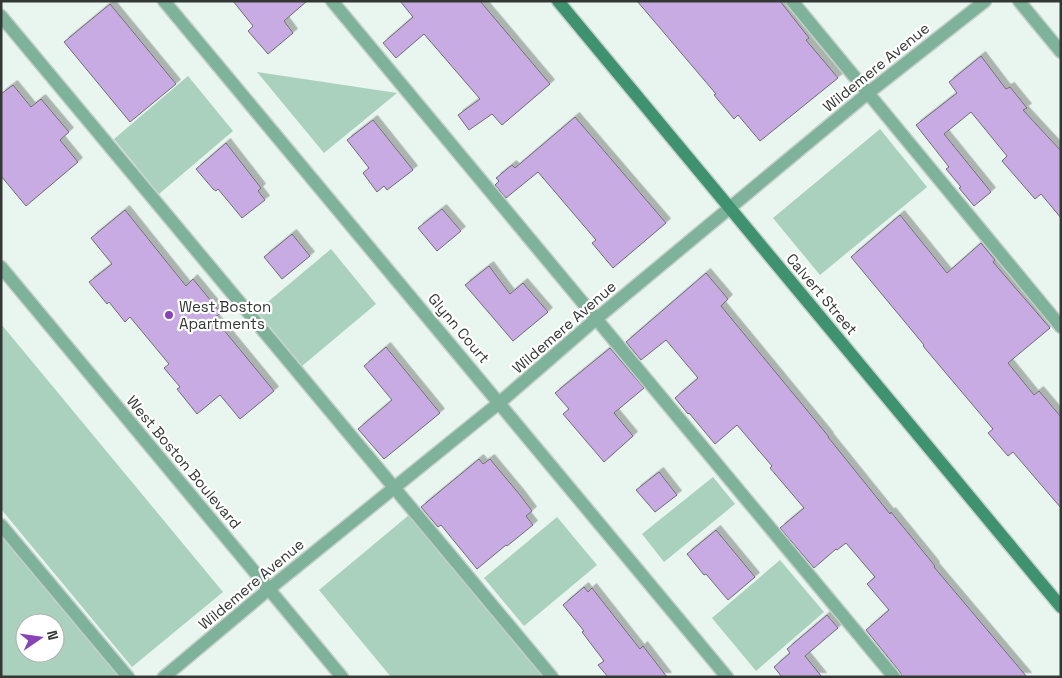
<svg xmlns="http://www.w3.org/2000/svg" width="1062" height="678" font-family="'Space Grotesk',sans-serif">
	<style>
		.green { fill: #aad1be; fill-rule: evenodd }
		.building { fill: #c8abe2; stroke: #716d76; filter: url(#shadow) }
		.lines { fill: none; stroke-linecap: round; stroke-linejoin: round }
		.lane-casing { stroke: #c5cfca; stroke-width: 15 }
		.street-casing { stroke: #c5cfca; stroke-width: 15 }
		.secondary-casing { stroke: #c5cfca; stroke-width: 15 }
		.lane { stroke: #7fb29a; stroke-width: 12 }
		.street { stroke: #7fb29a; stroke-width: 12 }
		.secondary { stroke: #3f9270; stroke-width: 12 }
		.poi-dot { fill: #8743b7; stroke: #fff; stroke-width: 2 }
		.labels { text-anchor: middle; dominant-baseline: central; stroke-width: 4.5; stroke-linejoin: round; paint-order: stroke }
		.street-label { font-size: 15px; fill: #333835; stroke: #fff }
		.poi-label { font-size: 15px; fill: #333835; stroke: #fff; text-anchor: start }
	</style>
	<defs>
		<filter id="shadow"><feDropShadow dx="4.5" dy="-4.5" stdDeviation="0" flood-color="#0004"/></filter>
	</defs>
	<rect width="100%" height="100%" fill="#e9f5ef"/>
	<g class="green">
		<path d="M257 72 397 93 324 153Z"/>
		<path d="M188 76 233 131 159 194 114 139Z"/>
		<path d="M880 129 927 187 820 275 773 218Z"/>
		<path d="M331 249 376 304 302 366 257 311Z"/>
		<path d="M1 324 223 592 132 667 1 509Z"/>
		<path d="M713 477 735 504 664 562 642 534Z"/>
		<path d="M409 515 544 677H391L319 590Z"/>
		<path d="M557 517 597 565 524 626 484 578Z"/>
		<path d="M1 535 118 675 117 677H1ZM25 623H55V653H25Z"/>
		<path d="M780 560 824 612 756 671 712 618Z"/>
	</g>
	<g class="building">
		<path d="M233 1H307L284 21 293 33 268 54 248 31 253 26Z"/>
		<path d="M400 1H480L550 84 502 125 492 114 469 130 458 115 480 99 424 34 396 58 383 43 413 17Z"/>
		<path d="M637 1H780L809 38 806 40 838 78 760 141 738 115 734 119 714 95 716 94Z"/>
		<path d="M110 4 176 84 130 122 64 42Z"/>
		<path d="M981 56 1006 89 1010 87 1027 108 1023 110 1061 151V218L1041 194 1035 199 1002 161 1007 156 971 112 944 134 991 192 974 206 959 188 961 187 946 169 949 167 916 125 957 93 949 82Z"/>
		<path d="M13 85 31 107 41 99 69 132 60 140 78 162 26 206 1 176V94Z"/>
		<path d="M575 117 666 223 613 268 592 243 596 240 538 172 506 198 495 185 499 181 496 178 512 165 515 168Z"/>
		<path d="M373 120 413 170 387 190 384 186 377 192 363 173 369 168 347 140Z"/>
		<path d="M226 143 261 188 258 191 265 200 242 218 218 189 216 191 213 189 196 169Z"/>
		<path d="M442 209 461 231 437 251 418 228Z"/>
		<path d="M125 210 186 286 193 279 221 313 214 318 274 391 240 419 220 395 197 414 177 389 180 387 164 368 169 364 130 317 125 322 109 302 107 304 89 282 112 264 91 238Z"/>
		<path d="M900 215 947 273 981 243 995 260 993 262 1050 328 1008 363 1034 395 1039 391 1061 417V508L1013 452 1008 456 988 433 993 429 923 346 924 345 851 257Z"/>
		<path d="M292 234 310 256 282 279 264 257Z"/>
		<path d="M489 266 510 294 523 283 548 312 513 341 465 285Z"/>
		<path d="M706 273 728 299 721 306 829 437H828L890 514 891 512 935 566 934 567 1027 677H902L900 672 866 630 889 610 867 584 875 577 846 543 837 550 836 549 814 568 780 528 804 508 770 468 772 466 737 425 715 444 689 413 688 414 675 398 698 378 666 340 641 360 626 342Z"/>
		<path d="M386 347 440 413 384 459 358 429 392 400 364 366Z"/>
		<path d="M610 348 644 388 614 413 633 436 604 462 563 414 569 409 555 393Z"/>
		<path d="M479 459 483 464 490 459 520 495 532 511 526 516 533 525 507 546 506 545 477 569 441 525 438 527 421 507Z"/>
		<path d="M659 472 677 495 655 512 636 490Z"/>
		<path d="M716 530 755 577 728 600 706 574 704 575 687 554Z"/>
		<path d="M584 587 588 592 592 588 640 649 643 646 667 677H608L598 665 604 661 582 632 584 631 563 605Z"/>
		<path d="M827 615 838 628 805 656 822 677H782L774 667 790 653 787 649Z"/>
	</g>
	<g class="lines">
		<g class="lane-casing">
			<g id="lane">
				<path d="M332 1 894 677"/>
				<path d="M792 1 1061 327"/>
				<path d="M1 16 552 677"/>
				<path d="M1 525 128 677"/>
			</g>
		</g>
		<g class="street-casing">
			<g id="street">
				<path d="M164 1 727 677"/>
				<path d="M1019 1 1061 52"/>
				<path d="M1 267 342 677"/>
				<path d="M164 677 269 589 499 403 596 319 868 93 985 1"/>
			</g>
		</g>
		<g class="secondary-casing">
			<path id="secondary" d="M558 1 1061 607"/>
		</g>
		<use href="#lane" class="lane"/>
		<use href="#street" class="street"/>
		<use href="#secondary" class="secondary"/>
	</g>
	<circle class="poi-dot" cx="169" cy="315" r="5"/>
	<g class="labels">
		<g class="street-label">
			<text transform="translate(876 67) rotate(-39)">Wildemere Avenue</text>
			<text transform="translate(822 294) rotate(50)">Calvert Street</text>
			<text transform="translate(564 327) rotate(-41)">Wildemere Avenue</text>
			<text transform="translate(459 328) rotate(50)">Glynn Court</text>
			<text transform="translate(184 462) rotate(50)">West Boston Boulevard</text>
			<text transform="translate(251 584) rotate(-40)">Wildemere Avenue</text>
		</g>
		<g class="poi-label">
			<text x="179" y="306">West Boston<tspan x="179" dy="17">Apartments</tspan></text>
		</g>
	</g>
	<rect width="1062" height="678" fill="none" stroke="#333835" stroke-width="5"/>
	<g transform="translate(40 638) rotate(77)"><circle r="24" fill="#ffffff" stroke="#adafae"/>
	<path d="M0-4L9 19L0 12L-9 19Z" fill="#8743b7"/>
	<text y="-8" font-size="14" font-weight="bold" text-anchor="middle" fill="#333835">N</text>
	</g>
</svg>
